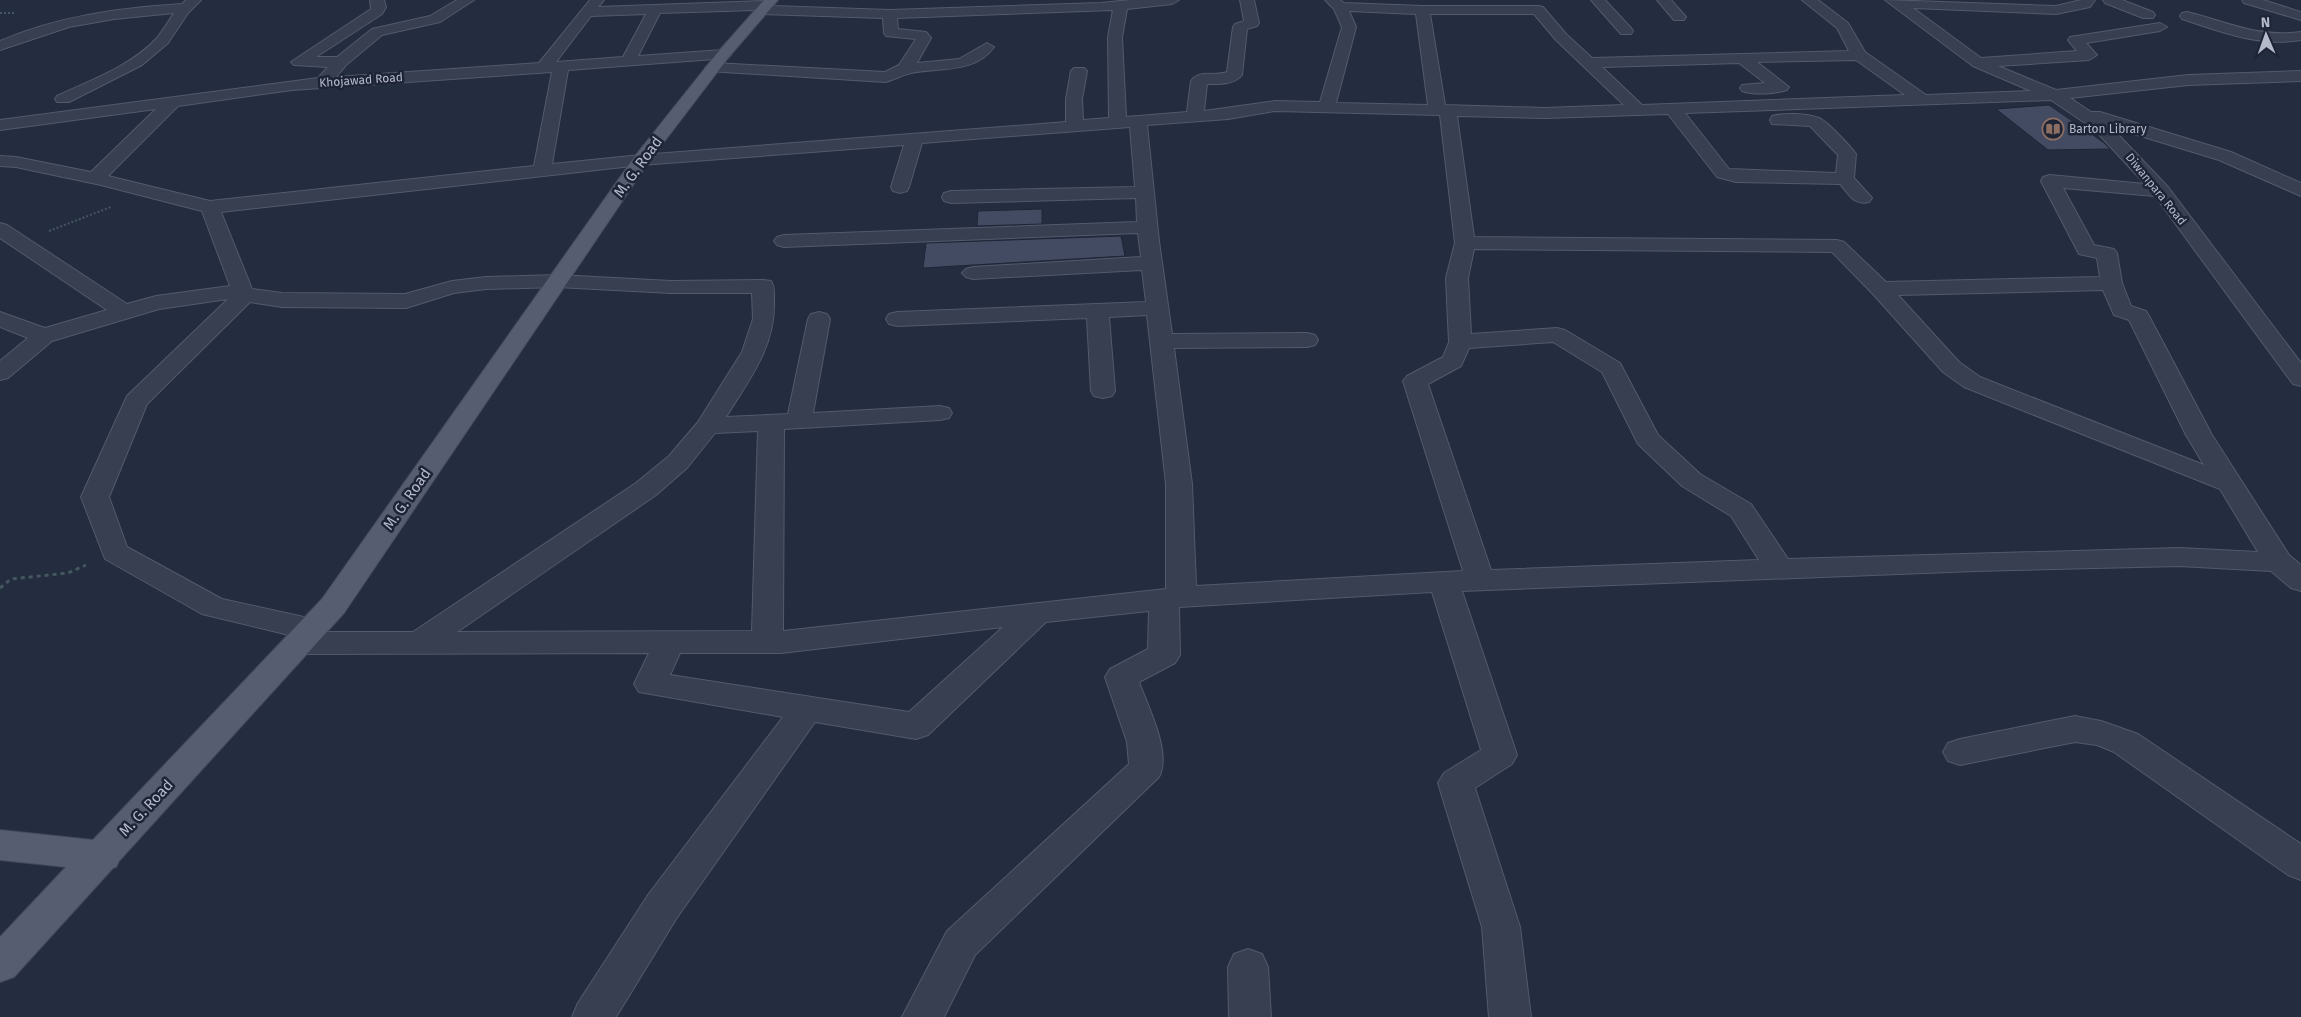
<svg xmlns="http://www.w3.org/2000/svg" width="2301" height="1017" font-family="'Fira Sans',sans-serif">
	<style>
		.building { fill: #434b62; stroke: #1f2637 }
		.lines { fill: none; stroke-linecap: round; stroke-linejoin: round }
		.minor-casing { stroke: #535a6b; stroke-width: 2 }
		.major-casing { stroke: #424859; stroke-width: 2 }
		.path-far1 { stroke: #44575e; stroke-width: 2; stroke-dasharray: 2 2; stroke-linecap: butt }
		.path { stroke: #44575e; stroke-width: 3; stroke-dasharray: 4 4; stroke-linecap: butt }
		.minor { fill: #383f50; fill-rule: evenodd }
		.major { fill: #565d70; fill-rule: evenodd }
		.labels { text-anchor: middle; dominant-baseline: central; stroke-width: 5; stroke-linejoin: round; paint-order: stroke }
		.far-street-label { font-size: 12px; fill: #b5bacb; stroke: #1d2435 }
		.far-poi-label { font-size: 12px; fill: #b5bacb; stroke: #1d2435; text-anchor: start }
		.street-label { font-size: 15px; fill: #b5bacb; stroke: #1d2435 }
	</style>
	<rect width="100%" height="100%" fill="#242c40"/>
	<g class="building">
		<path d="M2049 105 2103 142 2110 149 2048 150 1996 109Z"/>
		<path d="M1042 209V224L977 226 978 211Z"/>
		<path d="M1121 236 1125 256 923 268 926 243Z"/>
	</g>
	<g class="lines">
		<g class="minor-casing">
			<g id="minor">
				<path d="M186 0H201L188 13 168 43 142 65 69 102H57L55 99 57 96C91 80 131 66 157 38 163 30 169 21 174 13L114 19 69 27 0 50V41C58 16 119 8 182 4Z"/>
				<path d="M370 0H384L386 7 382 14 316 57H337L372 29 430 16 457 0H474L440 22 382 35 346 65 336 77 539 63 590 0H604L598 7 767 1 772 2 773 6 890 10 1101 3 1130 0H1179L1172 4 1127 9 1122 37 1126 117 1187 112 1191 81C1199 69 1215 77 1227 72L1233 27 1235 24 1244 21 1240 0H1254L1259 23 1257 26 1247 29 1242 75C1234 85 1218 84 1207 84L1204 111 1275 101 1320 102 1342 27 1334 9 1325 0H1340L1344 3 1422 6H1538L1543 7 1566 34 1592 58 1849 51 1837 28 1802 0H1818L1848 23 1865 52 1926 95 2031 91 1973 66 1885 0 2056 6 2081 0H2095L2090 7 2056 14 1913 8 1981 58 2077 51 2068 40 2070 37 2160 23 2167 27 2160 31 2086 43 2097 55 2089 60 1998 66 2056 90 2188 75 2301 71V81L2188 85 2070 98 2091 112H2100L2231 152 2301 183V196L2219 160 2111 127 2168 187 2301 363V386L2293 384 2155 196 2063 188 2094 245 2114 249 2117 253 2122 283 2131 306 2146 311 2149 316 2212 435 2289 555 2301 565V591L2291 588 2271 571 2179 566 1975 571 1462 591 1517 755 1512 764 1475 788 1520 927 1531 1017H1489L1482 927 1438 783 1444 773 1481 750 1432 592 1179 607 1180 655 1175 663 1139 682C1148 707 1172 753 1159 777L975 955 944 1017H902L947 931 1129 764 1127 742 1105 677 1110 669 1148 649 1149 611 1046 622 928 735 916 739 815 722 676 919 616 1017H572L578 1003 648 895 783 717 639 692 634 684 649 653 298 654 287 651 282 643 289 635 202 614 105 559 81 497 127 396 228 299 159 309 52 341 8 378 0 380V361L28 338 0 327V312L45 328 107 310 0 238V223L7 225 127 304 156 296 230 286 202 211 101 185 16 167 0 166V156L16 157 91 172 156 109 0 130V120L318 78 328 67 294 65 291 62 371 9ZM755 10 762 14 883 18 884 33 886 36 916 39 899 65 885 72 713 63 708 65 705 68 708 71 885 82C894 80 902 75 911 73 939 67 975 74 994 47L987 43 959 59 917 63 931 38 926 32 898 29 897 18 1113 10 1108 37 1109 118 1083 120 1082 99 1087 71 1084 68H1074L1071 71 1066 99V122L641 155 552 164 568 70 728 58 731 55 723 50 638 56 660 13ZM1349 11 1416 14 1428 105 1336 103 1356 27ZM646 14 623 57 556 62 591 16ZM1430 14H1534L1556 40 1624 105 1545 108 1445 105ZM1856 60 1905 95 1642 105 1602 67 1739 63 1765 83 1742 85 1740 88 1742 91C1755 95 1774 94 1787 90L1789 87 1757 62ZM552 72 534 166 210 201 108 176 178 106 292 90ZM2051 100 2094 129 2145 184 2050 175 2043 177 2041 181 2079 254 2097 258 2100 277 1886 282 1844 242 1837 240 1474 237 1457 116 1545 118 1668 114 1717 177 1736 182 1840 184C1849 194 1854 206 1869 202L1872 198 1854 178 1856 154C1850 146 1828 122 1819 118 1806 113 1785 113 1772 116L1770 120 1772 124 1810 126 1838 155 1836 173 1729 169 1685 113ZM1275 111 1440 115 1455 243 1446 278 1449 342 1443 357 1407 376 1403 381 1463 571 1196 586 1192 484 1174 348 1307 347 1315 345 1318 340 1315 335 1307 333 1172 334 1159 241 1147 125 1228 119ZM1130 127 1135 187 951 191 944 193 942 197 944 201 951 203 1136 198 1137 222 784 235 777 237 774 241 777 245 784 247 1138 233 1141 257 973 267 966 269 962 273 966 277 973 279 1142 270 1146 302 897 312 889 314 886 319 889 324 897 326 1087 318 1091 391 1094 396 1103 398 1112 396 1115 391 1109 317 1147 315 1166 484V589L783 631 784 429 940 420 949 418 952 413 949 408 940 406 813 413 830 319 827 314 819 312 811 314 808 319 788 414 726 417C749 380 776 346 774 300 774 293 775 287 771 281L763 280 671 281 557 275 486 277 452 281 405 294 282 293 252 289 221 212 641 165 904 145 891 187 893 191 900 193 907 191 909 187 922 143ZM1474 249 1832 252 1873 294 1943 372 1964 387 2220 489 2258 552 2179 548 1788 559 1751 504 1700 474 1658 435 1620 363 1565 330 1557 328 1471 334 1468 278ZM557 287 671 293H752L753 319 742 352 698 422 669 456 636 483 413 632H325L326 629 322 621 222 599 127 547 109 497 147 404 250 302 282 307 406 308 454 293 486 289ZM2103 290 2114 315 2129 320 2186 435 2204 465 1980 377 1959 362 1898 295ZM1553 342 1602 372 1638 444 1682 486 1731 516 1759 560 1491 570 1428 384 1461 366 1469 348ZM758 431 752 631 457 632 656 495 687 468 715 433ZM1003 627 909 712 670 675 680 653H781Z"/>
				<path d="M1591 0H1605L1631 28 1633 31 1631 34H1621Z"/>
				<path d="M1657 0H1671L1686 17 1684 20H1674Z"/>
				<path d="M2103 0H2122L2153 12 2155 15 2153 18H2143L2105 3Z"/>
				<path d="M2242 0H2263L2301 12V20L2244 3Z"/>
				<path d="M2187 12C2228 22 2257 38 2301 32V40C2259 47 2222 32 2182 19L2180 16 2182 13Z"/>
				<path d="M2075 716 2101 721 2138 734 2301 844V880L2288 875 2114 752 2097 745 2075 742 1960 765 1948 761 1943 752 1948 743 1960 739Z"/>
				<path d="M1248 949 1262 954 1268 967 1271 1017H1229L1228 967 1234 954Z"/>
			</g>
		</g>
		<g class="major-casing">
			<path id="major" d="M764 0H778L728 58 648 163 344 613 119 861 116 867 113 868 14 977 0 982V937L66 867 0 860V830L93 840 322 599 635 156 718 52Z"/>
		</g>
		<g class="path-far1">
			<path d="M0 13H16"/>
			<path d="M49 231 111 207"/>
		</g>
		<path class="path" d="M0 588 11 579 68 573 86 565"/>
		<use href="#minor" class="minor"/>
		<use href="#major" class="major"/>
	</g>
	<defs>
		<g id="library-ring" transform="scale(1.125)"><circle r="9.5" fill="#1d2435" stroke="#8d6e63" stroke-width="1.5"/><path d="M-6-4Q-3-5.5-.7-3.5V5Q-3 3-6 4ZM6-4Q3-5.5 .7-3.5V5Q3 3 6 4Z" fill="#8d6e63"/></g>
	</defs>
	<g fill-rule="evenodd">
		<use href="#library-ring" x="2053" y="129"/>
	</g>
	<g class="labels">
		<g class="far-street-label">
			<text transform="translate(361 80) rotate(-4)">Khojawad Road</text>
			<text transform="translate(2156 189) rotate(51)">Diwanpara Road</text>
		</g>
		<g class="far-poi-label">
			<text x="2069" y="129">Barton Library</text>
		</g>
		<g class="street-label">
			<text transform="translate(638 167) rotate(-54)">M. G. Road</text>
			<text transform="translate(407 499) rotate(-55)">M. G. Road</text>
			<text transform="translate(146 808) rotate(-47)">M. G. Road</text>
		</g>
	</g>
	<g transform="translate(2266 35) rotate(358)" stroke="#1d2435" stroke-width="4" paint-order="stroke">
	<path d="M0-4L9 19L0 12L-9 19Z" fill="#b5bacb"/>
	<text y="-8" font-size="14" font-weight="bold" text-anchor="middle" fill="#b5bacb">N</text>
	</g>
</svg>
